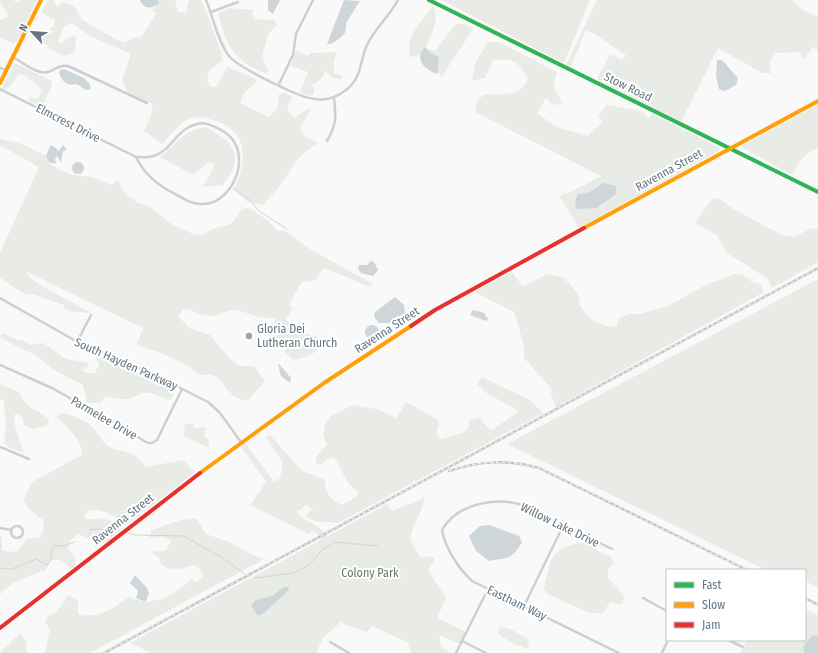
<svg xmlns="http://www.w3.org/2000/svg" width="818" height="653" font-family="'Fira Sans Condensed',sans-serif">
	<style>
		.green { fill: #e8ebe6 }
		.water { fill: #ced6d9 }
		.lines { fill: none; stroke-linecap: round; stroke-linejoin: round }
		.stream { stroke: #ced6d9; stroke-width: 1 }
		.street { stroke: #cecfd0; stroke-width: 2.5 }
		.fast { stroke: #30b455; stroke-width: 4 }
		.slow { stroke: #ff9f0a; stroke-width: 4 }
		.jam { stroke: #e5322d; stroke-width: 4 }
		.rail-casing { stroke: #c3c5c6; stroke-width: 2.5 }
		.rail { stroke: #fff; stroke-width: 1; stroke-dasharray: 3; stroke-linecap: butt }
		.poi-dot { fill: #99a4ac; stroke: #fff; stroke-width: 1.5 }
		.labels { text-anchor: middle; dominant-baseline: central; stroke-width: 4; stroke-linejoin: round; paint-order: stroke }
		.street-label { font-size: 12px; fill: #657683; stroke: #fff }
		.poi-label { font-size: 12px; fill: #657683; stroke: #fff; text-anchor: start }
		.park-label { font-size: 12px; fill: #687a64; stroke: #fff }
	</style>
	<rect width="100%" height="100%" fill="#f9f9f9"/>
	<g class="green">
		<path d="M0 0H13L18 3 21 0H37L19 39 13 44 0 37V20L8 17 7 11 0 3Z"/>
		<path d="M48 0H53L57 7 62 2 74 6 82 20 123 43 136 37H141L157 13 152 10 161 0H175L178 12 186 13 189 0H201L207 13 222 54V61L209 71 207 80 211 87H216L227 67 256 79V82L244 93 240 103 268 117C277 111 280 105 278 95L285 92 292 97 287 109 294 118 304 111 311 109 300 128 305 136 318 143 316 145C300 153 293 166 283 181 278 189 270 197 263 205L248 202 234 190C247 161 250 131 213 120 205 117 198 116 189 119 179 123 170 136 162 144L144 131C165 89 143 109 128 92 125 89 124 84 122 80L131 54 92 37 72 23 64 26 58 41 61 44 73 35 76 36 75 50 71 54 62 56 32 35 34 33 49 31 55 24 54 19 41 13Z"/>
		<path d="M441 0H590L564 63Z"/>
		<path d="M597 0H792L804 11 818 17V51L813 47 803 60 799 52 776 53 769 62 771 73H762L718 48 681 122 597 79 610 54 622 60 626 55 595 34 586 30 571 67 566 65Z"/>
		<path d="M433 6C441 19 430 35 426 49L435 51 456 24H465L473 29 442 76 437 72 425 52 416 57 410 56C404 37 423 21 433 6Z"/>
		<path d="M230 8 253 10V19L274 20 277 25C275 28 271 31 268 34 267 36 267 40 266 43 261 56 262 60 269 71L267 74C234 61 227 47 218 14Z"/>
		<path d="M488 42H499L557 72C551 88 555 89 563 103L553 105 546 98 537 113 556 127 588 136 602 122 598 115 607 105 642 111 649 118 651 113 718 147 719 151 579 228 560 197 563 193 567 194 601 176 475 112 477 102 484 94C499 95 523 97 528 78 517 61 514 57 493 61L485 78 472 81 476 62Z"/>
		<path d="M296 50 307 56 312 53 337 52 334 61V73L342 76 341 79 333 78 326 71 320 80 312 85 314 89V93L311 96 300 92 308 72 291 66Z"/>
		<path d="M15 63 52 81 51 88 42 106 29 101 30 97 37 99 41 93V89L28 77 19 73 10 87 4 90 3 86Z"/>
		<path d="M818 104V148C805 152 798 164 792 175L743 148 742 146Z"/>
		<path d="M205 127C221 135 242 147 233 169 231 174 226 180 223 185L202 187 208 179 215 164 209 162 193 175 160 157C175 145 185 130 205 127Z"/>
		<path d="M0 139 22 144 46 156 51 165 69 174 92 177 111 185 118 180 125 194 138 203 149 206 171 224 195 235H202L215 228 229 225 234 221 242 209 250 208 267 220 278 231 284 230 313 251 373 284 370 287 327 269H323L316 280 302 282 289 304 293 309 285 319 305 333 316 336 322 340C319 354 306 357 293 360L285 352 284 345 273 341 268 333 276 319 260 317 240 311 231 310 214 316 198 314 191 310 183 309 178 316 189 328 210 335 230 359 240 366H254L265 381 247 401C223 396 229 381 210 374 200 377 197 373 190 368 181 361 160 352 149 349 145 347 141 348 137 344L143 328 25 271 32 279 42 286 91 313 75 312 65 309 64 305 35 295 25 294 0 278V253L39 167 0 145Z"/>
		<path d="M718 198 735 210 782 235 794 237 812 228 818 229V262L772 288 767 278 727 253 717 235 695 223 711 200Z"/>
		<path d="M512 272 523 287 547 274 562 277C567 281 576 290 579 296 580 300 578 303 580 306 587 318 603 329 617 326L619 318 629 314H641L668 306 704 286 734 274 743 275 752 282 760 284 764 292 556 407 551 395V388L524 358V345L514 312 476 293 477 290Z"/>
		<path d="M818 279V587L805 581V570H766L507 444Z"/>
		<path d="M2 333 19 341 21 339 30 345 43 343 66 359 89 363 87 368 81 369 86 373H95L99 365 94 353 175 389 171 400C162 399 153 391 143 393 140 393 137 396 134 397 125 401 115 399 106 396L100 403H87L83 385 54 370 36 355 18 347 0 337Z"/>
		<path d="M482 377 530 400 543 413 338 523C324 520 321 526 305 516L313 509 305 505 301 510 296 511C304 523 320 524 328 536L387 504 392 511 424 498C423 513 411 525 410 540L421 558 431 556 435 559 428 570 446 598 437 618 466 632 460 644 439 635 441 647 448 651 447 653H411L408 643 375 627 372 626 367 632 343 624 342 621 323 638 316 653H151L130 643 321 540 318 534 312 531 309 534 250 505 266 482 239 444 243 440 274 482 280 478 283 463 266 437 270 435 302 471 325 480C324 492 330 499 341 505L355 498 359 493C341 479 345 471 333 457L327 459 322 464 315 463 317 456 327 445 323 435 325 425 331 416 352 405 376 409 389 414 396 419 406 402 438 420 439 426 436 433 441 439 463 433 468 428 469 421 478 417 491 431 519 411 485 392 477 384Z"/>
		<path d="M0 384 19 392C24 407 36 409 48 418L49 425 33 429 24 425 22 416 15 414C11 423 22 442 23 452L10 448 4 443 6 426 4 401 0 399Z"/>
		<path d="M63 413C73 416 83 419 91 426 97 431 100 440 107 445 122 456 130 445 146 467L183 460 195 472 128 524C115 518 102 506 87 511L84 516 86 519C105 519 107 516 123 528L104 544 77 534 70 541 68 549 76 560 75 567 71 569C64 562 60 557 50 561L45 571H42L13 583 0 594V537H2V550L10 552 18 551 27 539 41 537 44 528 43 520 30 510 23 500 32 482 82 455C83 440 66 426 56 417Z"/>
		<path d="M193 423 194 429 206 427 204 437 209 438V448L183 436 185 431 184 425Z"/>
		<path d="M196 518 206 534 232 543 248 553 264 559 90 653H45L50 629 45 622 47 617 56 612 63 604 68 595 78 600V614C101 619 112 609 129 597L144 602 164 599 182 587 191 579 197 582 203 576 200 569 194 565C182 569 169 573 159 562L160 558 151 552 166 550 171 541 164 537 150 538 151 530 181 520Z"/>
		<path d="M590 542 598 551 610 556 614 563 608 569V577L625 598 621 605 610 602 603 613H589L550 595 544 589C551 556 552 545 590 542Z"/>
		<path d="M805 609 818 615V653H740L747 640H805Z"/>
		<path d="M500 627 510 629 528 639 529 645 526 650 521 646 515 645 498 634Z"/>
		<path d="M20 633 26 641 27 653H0Z"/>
	</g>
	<g class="water">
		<path d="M140 0H158L160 2C155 9 143 10 140 0Z"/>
		<path d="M268 0H280L273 14 268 10Z"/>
		<path d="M344 0 360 1 346 23C347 33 344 35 336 41 332 43 332 44 327 44Z"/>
		<path d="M425 47 431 53 439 57 437 74C426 70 413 60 425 47Z"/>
		<path d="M717 60H722L738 78 736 85 725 91 719 89 716 76Z"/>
		<path d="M64 69 84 78 90 84 91 89 86 90 77 84C67 86 63 83 59 73L60 70Z"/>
		<path d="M63 145 67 150 63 151 61 163 57 156 55 159 56 164 49 162 46 156 50 146H53L59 151Z"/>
		<circle cx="78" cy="168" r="6"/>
		<path d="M603 183 616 186V194L596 208 576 209 575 201 578 194 588 193Z"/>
		<path d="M371 261 374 262 378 270 373 276 361 273 358 269 359 265H367Z"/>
		<path d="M395 297 404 305 405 313 392 323H379L374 317 375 312Z"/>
		<path d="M473 310 484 313 488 319 486 321 470 315Z"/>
		<circle cx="372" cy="332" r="7"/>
		<path d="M278 364H279L291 378 290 383 281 376Z"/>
		<path d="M489 525 519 536 522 542C512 560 507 558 489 561L476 551 469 536 480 526Z"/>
		<path d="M135 575 147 588 149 594 145 602 136 598 138 591 130 583Z"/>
		<path d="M284 587H288L289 590 264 613 258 616 251 605 256 600 272 596Z"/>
		<path d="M815 635 818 636V653H805L803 647 811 637Z"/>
	</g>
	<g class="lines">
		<g class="stream">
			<path d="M233 188 250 200 259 211 287 229"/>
			<path d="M90 530 97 529 117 531"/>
			<path d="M128 533 135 535 184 536 221 557 245 574"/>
			<path d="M0 568 12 569 36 559 47 565C54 560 49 552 54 546H62L75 542"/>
			<path d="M255 578 294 573 310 564 322 550 334 542 378 546"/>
		</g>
		<g class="street">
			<path d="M206 0C213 17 218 42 229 56 239 68 300 98 315 99 327 101 337 97 346 90 361 79 360 63 366 47 374 29 389 17 398 0"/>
			<path d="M211 12 238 2"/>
			<path d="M13 57C22 62 37 75 48 72 55 70 59 64 68 66L147 103"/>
			<path d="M0 68 6 70"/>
			<path d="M279 84 293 55 296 34 313 0"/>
			<path d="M0 89 136 157"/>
			<path d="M202 123C209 124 214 126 219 129 257 146 235 203 204 204 193 205 184 199 175 194 159 186 144 174 136 157 142 157 148 158 154 156 174 149 175 127 202 123Z"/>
			<path d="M327 141C337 124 336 116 334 98"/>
			<path d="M0 298 74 340 151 373 208 402 220 413 241 442"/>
			<path d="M77 342 91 315"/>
			<path d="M0 365 54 389 148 443H152L157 440 182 389"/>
			<path d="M0 447 29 459"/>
			<circle cx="17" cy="532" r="6"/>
			<path d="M0 528 11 530"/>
			<path d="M612 549 522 505C496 497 457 503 442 530 445 548 459 569 472 581L619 653"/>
			<path d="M643 598 667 611"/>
			<path d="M524 606 563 526"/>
			<path d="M728 640 743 647"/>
			<path d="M462 641 486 653"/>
			<path d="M330 642 349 653"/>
			<path d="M456 653 488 589"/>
			<path d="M662 653 668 640"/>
		</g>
		<path class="fast" d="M429 0 818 192"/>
		<g class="slow">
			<path d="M0 83 41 0"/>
			<path d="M584 228 818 101"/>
			<path d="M200 473 324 383 411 326"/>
		</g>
		<g class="jam">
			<path d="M411 326 435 310 584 228"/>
			<path d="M0 628 200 473"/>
		</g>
		<g class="rail-casing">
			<g id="rail">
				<path d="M449 471C480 461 508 459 539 468L747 570"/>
				<path d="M805 598 818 605"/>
				<path d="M104 653 818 268"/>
			</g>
		</g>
		<use href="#rail" class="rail"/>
	</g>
	<circle class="poi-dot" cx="249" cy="336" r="4"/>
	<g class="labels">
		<g class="street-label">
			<text transform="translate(628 87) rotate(26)">Stow Road</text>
			<text transform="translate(68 123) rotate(27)">Elmcrest Drive</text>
			<text transform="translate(669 170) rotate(-29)">Ravenna Street</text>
			<text transform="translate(387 330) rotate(-33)">Ravenna Street</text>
			<text transform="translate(126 364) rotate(24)">South Hayden Parkway</text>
			<text transform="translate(104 418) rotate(30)">Parmelee Drive</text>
			<text transform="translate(123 519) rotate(-38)">Ravenna Street</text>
			<text transform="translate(560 525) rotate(26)">Willow Lake Drive</text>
			<text transform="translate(517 603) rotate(26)">Eastham Way</text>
		</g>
		<g class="poi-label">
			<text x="257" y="329">Gloria Dei<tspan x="257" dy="14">Lutheran Church</tspan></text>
		</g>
		<g class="park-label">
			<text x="370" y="573">Colony Park</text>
		</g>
	</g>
	<rect x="666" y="569" width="140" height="72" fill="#ffffff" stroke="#c1c8cd"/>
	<rect x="674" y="582" width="20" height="6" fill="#30b455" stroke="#c1c8cd"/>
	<text x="702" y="589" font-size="12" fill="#657683">Fast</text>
	<rect x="674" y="602" width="20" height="6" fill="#ff9f0a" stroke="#c1c8cd"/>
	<text x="702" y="609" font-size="12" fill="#657683">Slow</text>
	<rect x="674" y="622" width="20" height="6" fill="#e5322d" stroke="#c1c8cd"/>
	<text x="702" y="629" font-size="12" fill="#657683">Jam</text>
	<g transform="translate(32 32) rotate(296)" stroke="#ffffff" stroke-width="3" paint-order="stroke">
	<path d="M0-3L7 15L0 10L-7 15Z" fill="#657683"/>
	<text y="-6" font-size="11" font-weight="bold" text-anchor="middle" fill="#657683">N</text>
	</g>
</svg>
